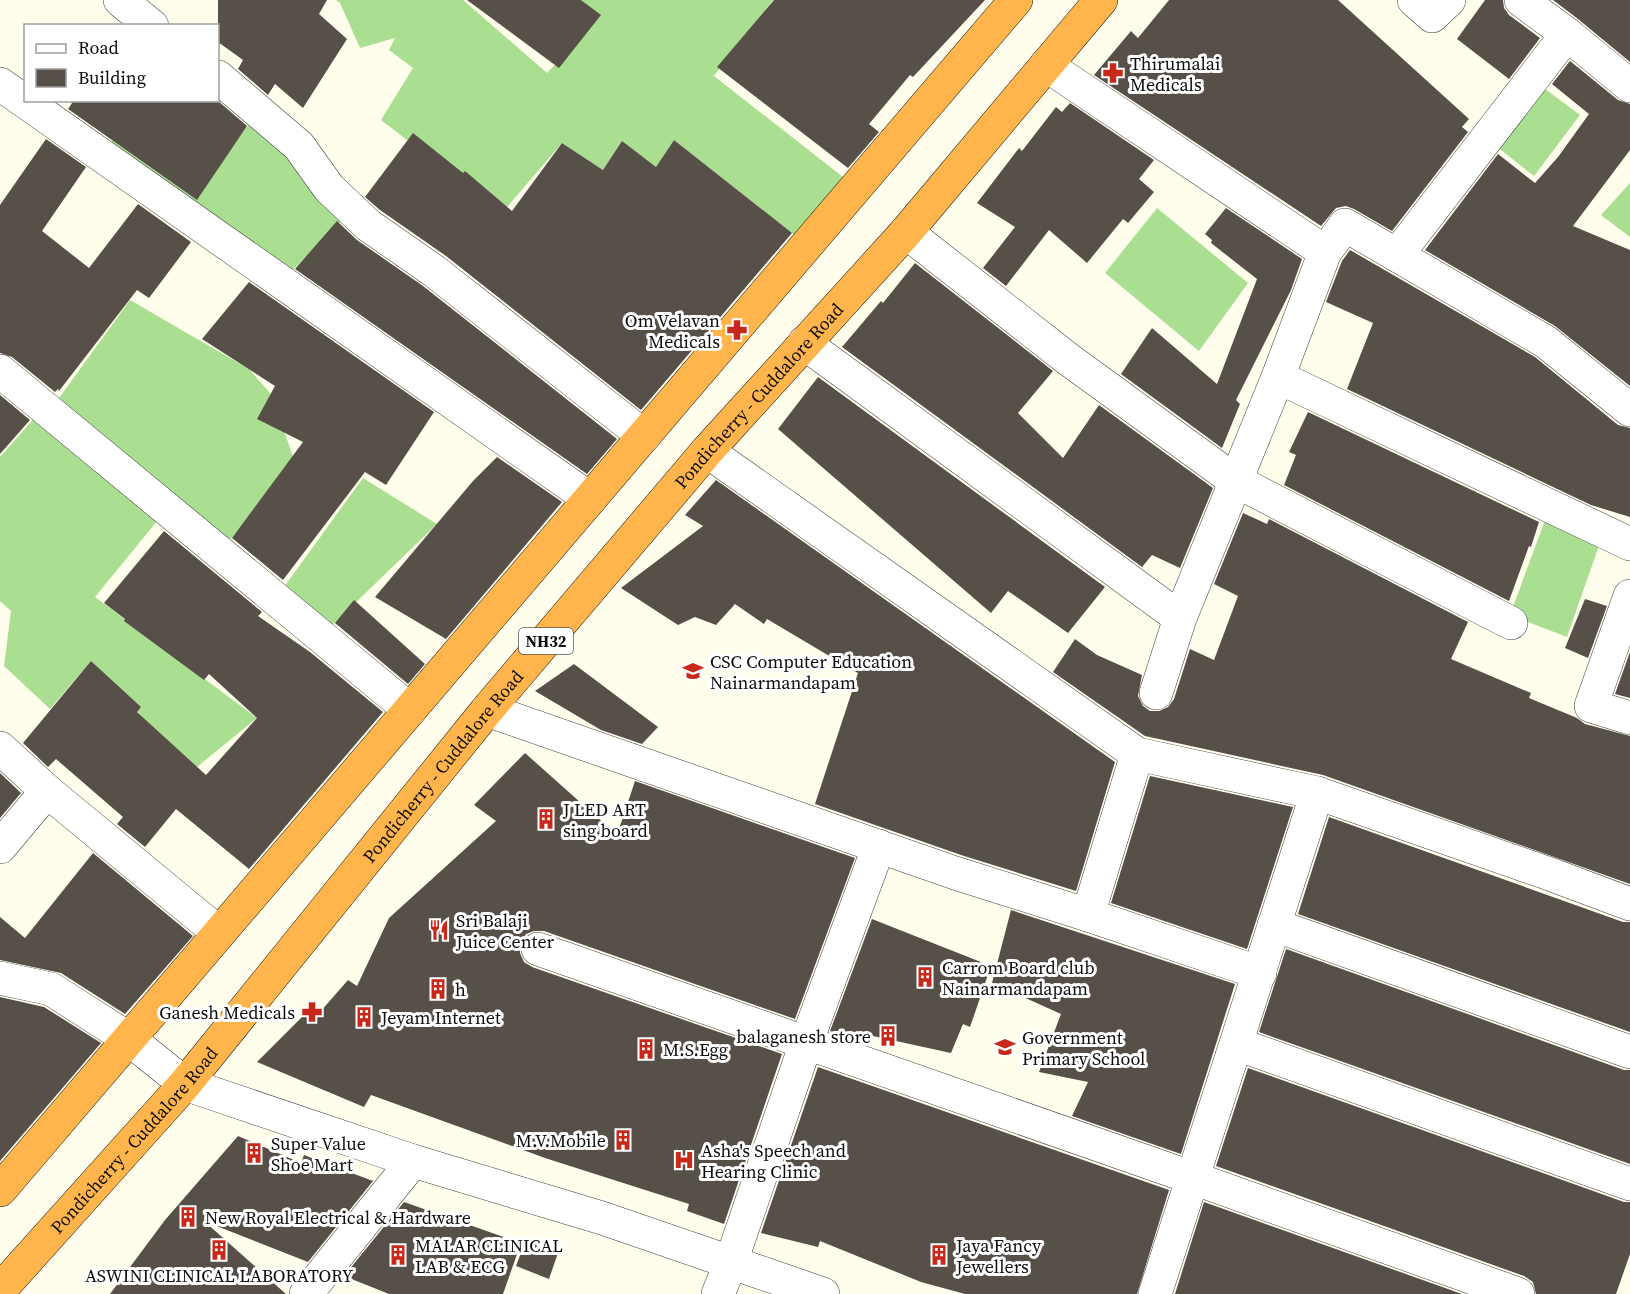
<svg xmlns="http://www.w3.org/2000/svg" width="1630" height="1294" font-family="'Source Serif 4',serif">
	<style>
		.forest { fill: #aadf92 }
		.building { fill: #575049 }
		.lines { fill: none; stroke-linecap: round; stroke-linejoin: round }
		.minor-casing { stroke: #404040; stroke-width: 34 }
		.highway-casing { stroke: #1e1e1e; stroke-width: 34 }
		.minor { stroke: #fff; stroke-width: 33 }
		.highway { stroke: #ffb54b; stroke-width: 33 }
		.labels { text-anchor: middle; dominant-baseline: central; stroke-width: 6; stroke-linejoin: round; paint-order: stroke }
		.shield { fill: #fff; stroke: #565656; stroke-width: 1.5 }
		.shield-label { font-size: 16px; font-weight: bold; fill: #0d0d0d }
		.poi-label { font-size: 18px; fill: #0d0d0d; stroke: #fff; text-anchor: start }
		.street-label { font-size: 18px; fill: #0d0d0d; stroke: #fff }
	</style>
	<rect width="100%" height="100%" fill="#fffeed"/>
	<g class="forest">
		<path d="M336 0H463L547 73 600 16 581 0H773L714 76 852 184 802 241 674 140 656 167 622 142 603 170 562 143 502 213 381 120 413 68 389 50 395 38 360 48 340 3Z"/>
		<path d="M1537 83 1580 115 1534 176 1492 143Z"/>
		<path d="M136 101 197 194 258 112 348 214 281 282 103 156Z"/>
		<path d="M1630 183V237L1601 215Z"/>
		<path d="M1157 208 1248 283 1199 351 1105 273Z"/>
		<path d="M130 300 249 369 271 394 296 465 219 552 54 405Z"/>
		<path d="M44 407 167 509 95 597 257 718 192 771 91 661 50 709 4 666 11 611 0 601V457Z"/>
		<path d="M363 478 437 524 321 636 276 598Z"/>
		<path d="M1548 512 1601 540 1567 637 1510 615Z"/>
	</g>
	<g class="building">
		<path d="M218 0H327L319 14 347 39 303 108 275 84 268 95 238 69 243 60 218 42Z"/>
		<path d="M467 0H581L601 15 559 68Z"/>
		<path d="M774 0H985L913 77 910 75 869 124 879 132 848 168 717 67Z"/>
		<path d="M1169 0H1338L1469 119 1462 127 1468 132 1392 231 1354 209 1346 206 1336 208 1321 226 1094 75 1131 31 1138 38Z"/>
		<path d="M1485 0H1503L1504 8 1509 15 1540 38 1509 79 1457 39Z"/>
		<path d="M1553 0H1630V62L1578 19Z"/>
		<path d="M1570 61 1618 100 1630 104V150L1573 226 1630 250V386L1555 326 1425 250 1498 154 1535 183 1558 157 1589 114 1552 84Z"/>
		<path d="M74 100H217L247 126 197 200 68 109Z"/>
		<path d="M1070 103 1154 160 1139 179 1154 192 1128 223 1123 219 1087 263 1049 230 1006 286 983 268 1015 227 977 203 1019 148 1022 151 1056 107 1062 112Z"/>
		<path d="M413 133 463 173 465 171 512 211 562 143 603 170 622 141 656 167 674 140 792 233 641 410 446 256 380 210 365 197Z"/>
		<path d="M46 139 86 167 42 231 89 268 138 204 191 242 149 298 137 290 59 391 58 389 55 392 12 357 0 353V205Z"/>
		<path d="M1226 208 1302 259 1291 290 1236 400 1240 404 1222 448 1121 374 1152 328 1217 384 1257 279 1211 243 1212 240 1205 234Z"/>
		<path d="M337 221 357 240 423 286 617 439 587 474 295 269Z"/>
		<path d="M1350 250 1535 357 1618 425 1630 428V517L1591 505 1347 389 1373 323 1326 302 1342 261Z"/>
		<path d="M915 263 1053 371 1018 413 1063 458 1099 405 1213 488 1180 568 1152 555 1142 567 842 347 881 301 883 303Z"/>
		<path d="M249 282 434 412 386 485 365 472 283 580 232 538 303 442 257 419 275 386 202 339Z"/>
		<path d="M818 377 1105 587 1068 633 1008 591 991 613 778 429Z"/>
		<path d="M0 395 30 420 0 454Z"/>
		<path d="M1308 412 1539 522 1531 547 1529 546 1509 601 1284 485 1296 455 1289 452Z"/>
		<path d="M497 457 562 502 446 639 375 597 473 481Z"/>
		<path d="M716 480 1115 762 1076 891 961 855 815 804 858 673 767 619 764 624 735 604 716 625 695 617 678 625 621 588 703 526 685 515Z"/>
		<path d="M1243 513 1267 524 1269 519 1468 622 1451 659 1531 693 1529 698 1577 718 1585 724 1630 736V884L1323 775 1145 736 1053 672 1075 639 1097 655 1142 675 1138 696 1143 706 1150 711H1159L1168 707 1174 699 1190 649 1214 660 1238 596 1214 584Z"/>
		<path d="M164 531 262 612 258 616 310 652 383 712 249 869 176 809 145 847 117 824 123 817 56 759 48 767 23 743 91 661 141 707 137 712 206 775 257 718 209 674 204 680 124 621 125 619 104 603Z"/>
		<path d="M1585 599 1607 606 1588 658 1565 648Z"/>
		<path d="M354 600 425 664 408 684 335 623Z"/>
		<path d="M1630 652V698L1615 694Z"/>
		<path d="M574 664 658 727 642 744 601 730 535 691Z"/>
		<path d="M525 753 617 835 635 781 855 858 795 1019 544 931H534L526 934 521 942 520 953 524 962 532 967 782 1054 724 1224 687 1211 689 1204 545 1158 371 1095 364 1107 257 1062 305 1014 313 1020 348 980 357 986 389 918 496 821 474 805Z"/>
		<path d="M0 773 21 793 0 818Z"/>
		<path d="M1150 776 1293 807 1247 949 1111 903Z"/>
		<path d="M1329 817 1623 922H1630V1032L1298 914Z"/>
		<path d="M93 853 193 936 125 1014 61 973 0 960V917L25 938Z"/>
		<path d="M1011 910 1235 984 1181 1154 1072 1116 1088 1082 1039 1072 1061 1014 992 983Z"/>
		<path d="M872 919 991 966 970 1027 963 1024 951 1053 850 1031 848 1037 830 1031Z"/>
		<path d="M1286 949 1624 1070H1630V1164L1259 1032Z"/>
		<path d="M0 997 44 1007 101 1043 0 1161Z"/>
		<path d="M818 1067 1169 1190 1137 1294H965L921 1282 820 1241 818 1247 761 1233Z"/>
		<path d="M1248 1068 1624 1202H1630V1254L1616 1294H1536L1533 1282 1524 1276 1216 1166Z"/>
		<path d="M238 1136 301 1163 304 1155 373 1181 308 1262 204 1221 286 1294H110L165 1220Z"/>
		<path d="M404 1202 521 1243 503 1294H389L344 1276Z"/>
		<path d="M1204 1202 1462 1294H1175Z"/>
		<path d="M527 1237 560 1247 549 1279 516 1266Z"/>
	</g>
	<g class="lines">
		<g class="minor-casing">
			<g id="minor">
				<path d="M120 0 152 26"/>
				<path d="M1414 0 1432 16 1449 0"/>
				<path d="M1521 0 1567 34 1630 86"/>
				<path d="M1046 65 1325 252 1278 377 1180 618 1156 693"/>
				<path d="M218 77 299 146 329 188 368 225 434 271 644 436"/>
				<path d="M0 84 590 499"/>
				<path d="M906 232 1068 359 1234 480 1511 623"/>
				<path d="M1325 252 1345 225 1546 342 1630 410"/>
				<path d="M1397 255 1567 34"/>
				<path d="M804 343 1180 618"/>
				<path d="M0 371 410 710"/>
				<path d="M1278 377 1630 544"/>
				<path d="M707 451 1137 754 1317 793 1547 873 1630 904"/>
				<path d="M1630 596 1591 706 1630 718"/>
				<path d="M487 710 955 873 1088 915 1260 973"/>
				<path d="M0 748 47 791 219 933"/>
				<path d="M0 847 47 791"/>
				<path d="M1088 915 1137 754"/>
				<path d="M1274 925 1630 1052"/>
				<path d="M538 949 1193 1178 1518 1294"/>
				<path d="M0 978 51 989 129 1039 185 1084 413 1161 602 1218 823 1294"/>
				<path d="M1237 1044 1630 1184"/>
				<path d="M306 1294 413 1161"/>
				<path d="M718 1294 731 1262 806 1043 879 846"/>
				<path d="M1155 1294 1317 793"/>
			</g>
		</g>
		<g class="highway-casing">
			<g id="highway">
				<path d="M0 1190 1016 0"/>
				<path id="s1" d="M0 1290 185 1084 487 710 707 451 906 232 1101 0"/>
			</g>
		</g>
		<use href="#minor" class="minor"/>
		<use href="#highway" class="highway"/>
	</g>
	<defs>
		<g id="pharmacy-bare" transform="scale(1.62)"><path d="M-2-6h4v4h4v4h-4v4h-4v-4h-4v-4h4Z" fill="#c8281a" stroke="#fff" stroke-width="2.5" paint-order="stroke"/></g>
		<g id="school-bare" transform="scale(1.62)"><path d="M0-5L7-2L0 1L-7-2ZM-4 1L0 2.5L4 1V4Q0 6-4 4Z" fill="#c8281a" stroke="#fff" stroke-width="2.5" paint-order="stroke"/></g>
		<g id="building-bare" transform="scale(1.62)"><path d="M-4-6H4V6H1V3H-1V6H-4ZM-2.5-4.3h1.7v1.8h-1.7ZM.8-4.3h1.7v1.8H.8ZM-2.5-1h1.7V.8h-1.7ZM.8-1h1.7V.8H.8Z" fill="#c8281a" stroke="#fff" stroke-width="2.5" paint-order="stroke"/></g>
		<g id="restaurant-bare" transform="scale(1.62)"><path d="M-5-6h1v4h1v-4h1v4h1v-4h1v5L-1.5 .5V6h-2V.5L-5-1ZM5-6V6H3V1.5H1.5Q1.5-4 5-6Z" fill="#c8281a" stroke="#fff" stroke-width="2.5" paint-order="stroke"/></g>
		<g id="hospital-bare" transform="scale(1.62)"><path d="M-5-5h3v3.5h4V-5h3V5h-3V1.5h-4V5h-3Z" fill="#c8281a" stroke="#fff" stroke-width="2.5" paint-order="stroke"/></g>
	</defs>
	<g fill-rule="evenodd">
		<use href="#pharmacy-bare" x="1113" y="73"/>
		<use href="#pharmacy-bare" x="737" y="330"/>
		<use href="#school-bare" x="693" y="671"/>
		<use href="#building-bare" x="546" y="819"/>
		<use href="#restaurant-bare" x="439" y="930"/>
		<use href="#building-bare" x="925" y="977"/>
		<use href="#building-bare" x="438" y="989"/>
		<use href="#pharmacy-bare" x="312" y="1012"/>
		<use href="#building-bare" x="364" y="1017"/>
		<use href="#building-bare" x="888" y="1036"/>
		<use href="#school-bare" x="1005" y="1047"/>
		<use href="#building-bare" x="646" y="1049"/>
		<use href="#building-bare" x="623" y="1140"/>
		<use href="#building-bare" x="254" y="1153"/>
		<use href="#hospital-bare" x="684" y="1160"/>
		<use href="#building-bare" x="188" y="1217"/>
		<use href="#building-bare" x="219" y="1250"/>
		<use href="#building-bare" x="398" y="1255"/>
		<use href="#building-bare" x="939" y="1255"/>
	</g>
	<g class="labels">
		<rect class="shield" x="519" y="628" width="54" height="26" rx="4.5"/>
		<g class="shield-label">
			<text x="546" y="641">NH32</text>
		</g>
		<g class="poi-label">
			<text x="1130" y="63">Thirumalai<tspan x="1130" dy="21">Medicals</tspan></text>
			<text x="720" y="320" text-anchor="end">Om Velavan<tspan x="720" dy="21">Medicals</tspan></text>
			<text x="710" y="661">CSC Computer Education<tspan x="710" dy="21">Nainarmandapam</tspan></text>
			<text x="563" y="809">J LED ART<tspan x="563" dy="21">sing board</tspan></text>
			<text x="456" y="920">Sri Balaji<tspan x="456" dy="21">Juice Center</tspan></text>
			<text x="942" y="967">Carrom Board club<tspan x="942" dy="21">Nainarmandapam</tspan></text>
			<text x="455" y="989">h</text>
			<text x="295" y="1012" text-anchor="end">Ganesh Medicals</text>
			<text x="381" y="1017">Jeyam Internet</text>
			<text x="871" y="1036" text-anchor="end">balaganesh store</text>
			<text x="1022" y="1037">Government<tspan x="1022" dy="21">Primary School</tspan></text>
			<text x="663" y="1049">M.S.Egg</text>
			<text x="606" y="1140" text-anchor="end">M.V.Mobile</text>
			<text x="271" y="1143">Super Value<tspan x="271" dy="21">Shoe Mart</tspan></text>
			<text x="701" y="1150">Asha's Speech and<tspan x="701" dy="21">Hearing Clinic</tspan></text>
			<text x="205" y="1217">New Royal Electrical &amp; Hardware</text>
			<text x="415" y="1245">MALAR CLINICAL<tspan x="415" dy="21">LAB &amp; ECG</tspan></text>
			<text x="956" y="1245">Jaya Fancy<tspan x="956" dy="21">Jewellers</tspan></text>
			<text x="219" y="1275" text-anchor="middle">ASWINI CLINICAL LABORATORY</text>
		</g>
		<g class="street-label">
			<text stroke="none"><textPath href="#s1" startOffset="1173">Pondicherry - Cuddalore Road</textPath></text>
			<text stroke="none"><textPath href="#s1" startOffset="686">Pondicherry - Cuddalore Road</textPath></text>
			<text stroke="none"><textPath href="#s1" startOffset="201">Pondicherry - Cuddalore Road</textPath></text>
		</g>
	</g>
	<rect x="24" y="24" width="195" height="78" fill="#ffffff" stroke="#9e9e9e" stroke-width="1.5"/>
	<rect x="36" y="44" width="30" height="9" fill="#ffffff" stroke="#9e9e9e" stroke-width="1.5"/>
	<text x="78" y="54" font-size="18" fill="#0d0d0d">Road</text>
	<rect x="36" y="69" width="30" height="18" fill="#575049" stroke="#9e9e9e" stroke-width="1.5"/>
	<text x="78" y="84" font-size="18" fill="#0d0d0d">Building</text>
</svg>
